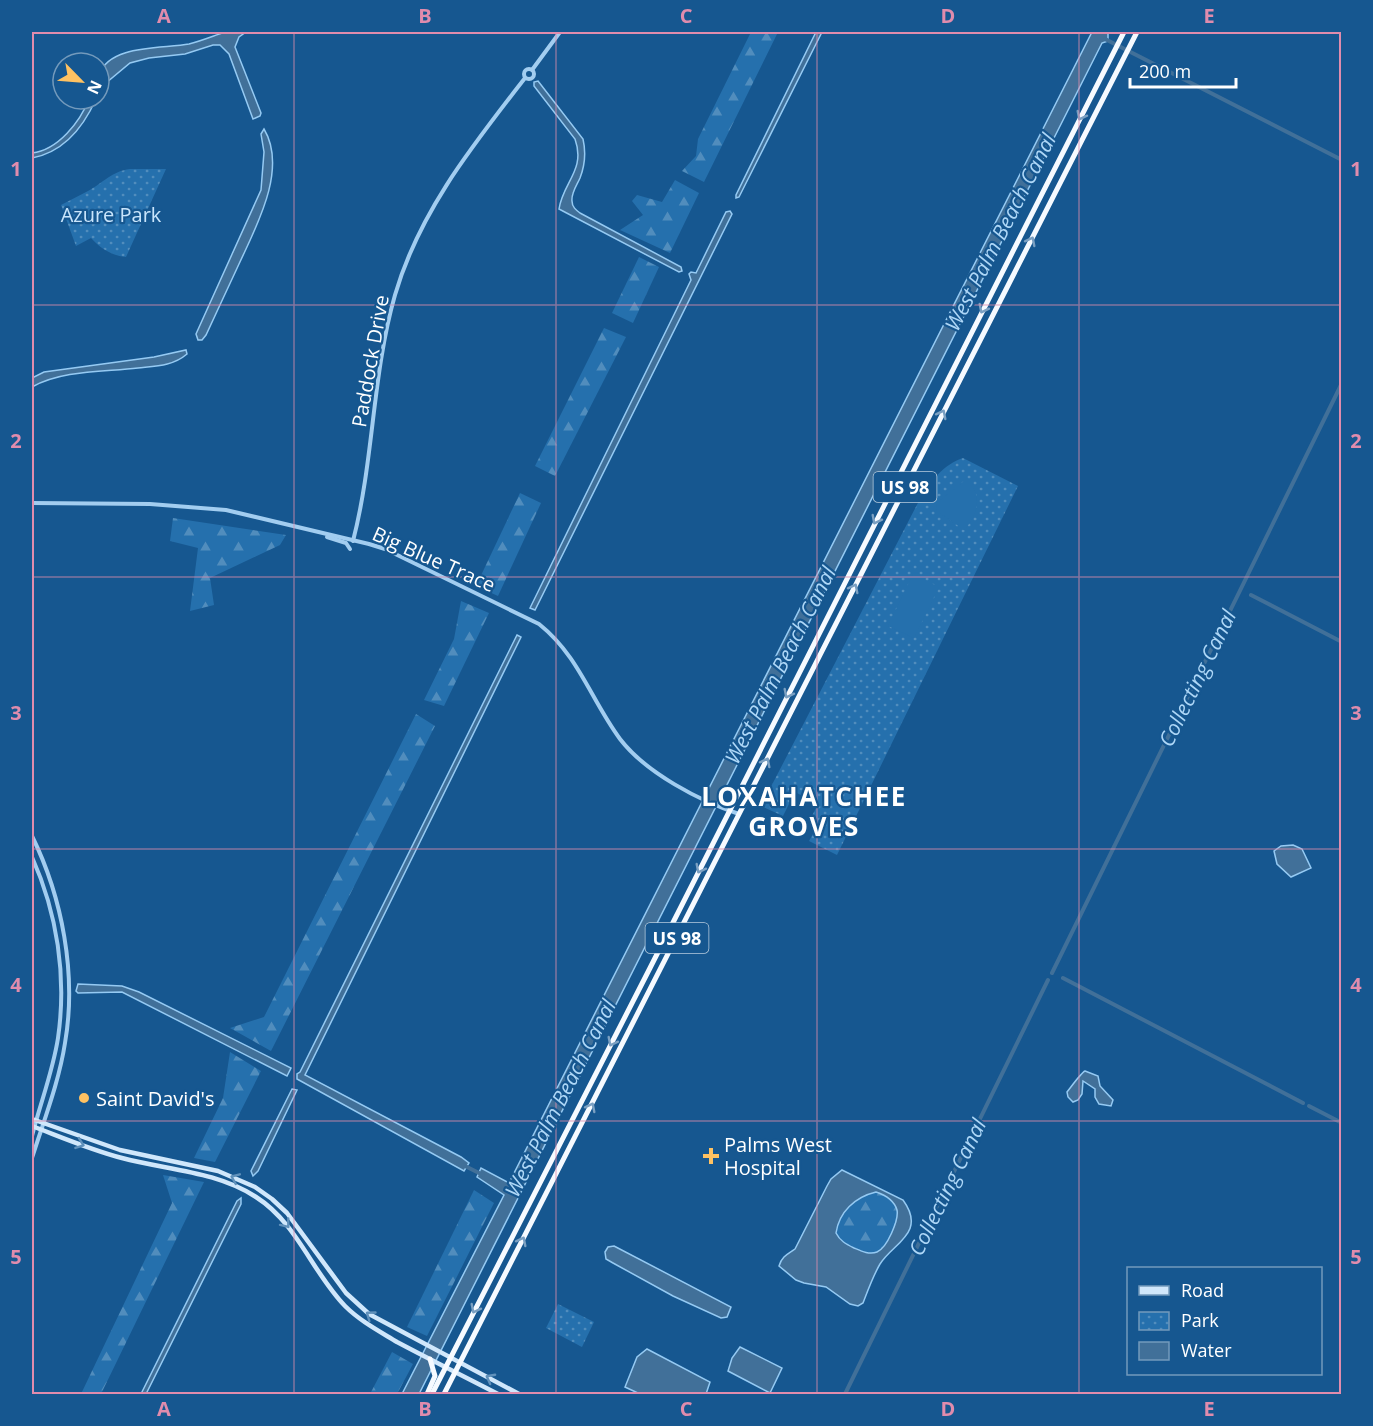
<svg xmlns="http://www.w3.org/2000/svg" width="1373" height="1426" font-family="'Open Sans',sans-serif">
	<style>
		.forest { fill: url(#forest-firs) }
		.park { fill: url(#park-dots) }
		.pitch { fill: #2570ad }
		.water { fill: #417099; stroke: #95caf3; stroke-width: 1.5; fill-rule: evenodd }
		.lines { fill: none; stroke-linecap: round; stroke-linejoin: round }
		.canal { stroke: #417099; stroke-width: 4 }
		.tertiary { stroke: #a2cdf0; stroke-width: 4 }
		.secondary { stroke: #d0e7fb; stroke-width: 4.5 }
		.trunk { stroke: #f6faff; stroke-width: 5 }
		.oneway { stroke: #7ba0c2 }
		.oneway2 { stroke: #6091bb }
		.grid { fill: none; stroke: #e08cad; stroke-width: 1.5; stroke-opacity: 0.55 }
		.poi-dot { fill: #ffc262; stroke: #165790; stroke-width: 2 }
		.labels { text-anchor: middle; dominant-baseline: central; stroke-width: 4.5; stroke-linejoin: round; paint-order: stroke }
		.shield { fill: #165790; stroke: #b9cdde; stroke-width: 1.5 }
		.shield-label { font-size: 18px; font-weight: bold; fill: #fff }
		.park-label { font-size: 20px; fill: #c9e5fc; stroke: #165790 }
		.street-label { font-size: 20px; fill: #fff; stroke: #165790 }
		.poi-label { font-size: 20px; fill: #fff; stroke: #165790; text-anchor: start }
		.water-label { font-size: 21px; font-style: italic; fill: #aed7f7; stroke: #165790 }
		.district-label { font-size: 26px; font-weight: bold; letter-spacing: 1.5px; fill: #fff; stroke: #165790 }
		.neatline { fill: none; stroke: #e08cad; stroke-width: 2 }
		.grid-label { font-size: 20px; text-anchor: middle; font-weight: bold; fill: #e08cad }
	</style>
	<defs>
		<pattern id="forest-firs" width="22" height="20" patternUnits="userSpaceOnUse" patternTransform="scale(1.5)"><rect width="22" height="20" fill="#2570ad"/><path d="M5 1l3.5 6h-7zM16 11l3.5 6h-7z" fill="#518dbd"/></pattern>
		<pattern id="park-dots" width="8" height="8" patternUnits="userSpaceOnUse" patternTransform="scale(1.5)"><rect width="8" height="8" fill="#2570ad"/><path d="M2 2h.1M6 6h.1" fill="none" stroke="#518dbd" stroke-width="1.8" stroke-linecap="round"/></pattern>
	</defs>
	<rect width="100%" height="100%" fill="#165790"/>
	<g class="forest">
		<path d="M751 32H778L704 182 682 171 696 156 698 139Z"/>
		<path d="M675 180 699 193 670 253 620 230 643 215 632 201 637 195 662 202Z"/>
		<path d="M639 257 659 267 633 323 612 313Z"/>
		<path d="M604 328 626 337 555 476 535 466Z"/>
		<path d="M520 493 541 503 498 596 476 586Z"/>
		<path d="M173 518 286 535 280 545 210 578 214 605 190 611 198 548 170 541Z"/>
		<path d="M461 601 489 613 444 706 424 700 454 639Z"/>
		<path d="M416 714 435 726 271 1051 230 1028 264 1017Z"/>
		<path d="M230 1052 261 1071 215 1162 194 1158 223 1098Z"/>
		<path d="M163 1175 204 1182 101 1394H81L172 1203Z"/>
		<path d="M474 1190 494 1203 427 1336 407 1327Z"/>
		<path d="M876 1192C885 1195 894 1200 897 1210 899 1222 888 1248 877 1252 869 1255 861 1251 854 1248 846 1244 840 1240 836 1233 840 1212 856 1197 876 1192Z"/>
		<path d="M392 1352 413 1364 397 1394H370Z"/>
	</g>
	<g class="park">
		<path d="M130 169H166L126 257C112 256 100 248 91 238L76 246 61 205C70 200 79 196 88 191 103 183 112 171 130 169Z"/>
		<path d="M963 458 1018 486 837 855 809 841 818 825 810 820 818 804 795 792 783 816 761 806 921 497C931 481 944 464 963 458Z"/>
		<path d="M558 1304 594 1322 582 1347 546 1328Z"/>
	</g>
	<g class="pitch">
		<path d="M965 480C984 493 978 515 964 530L937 511 936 504Z"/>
		<path d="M913 574 939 587 914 638 888 626Z"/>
	</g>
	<g class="water">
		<path d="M225 32H246L239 37 235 47 261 113 260 116 253 119 229 54 220 45H213L185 54 149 58 130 63 106 83 99 94C99 88 98 81 99 75 109 44 163 49 189 44 201 41 213 36 225 32Z"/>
		<path d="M816 32H822L739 197 736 198V195Z"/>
		<path d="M1092 32H1108V41L1102 43 419 1394H402L504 1195 477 1177 481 1168 509 1183Z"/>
		<path d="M538 81 583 139C586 152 585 165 580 178 577 185 571 193 572 201 572 207 576 210 580 213L681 267 682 271 679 272 559 209C563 182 586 170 575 139L534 86V82Z"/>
		<path d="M89 99H96C83 128 64 152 32 158V153C58 150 80 122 89 99Z"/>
		<path d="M264 129C288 169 256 227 239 264 228 288 217 311 206 335L202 340H198L196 334 261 190 264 152 261 134Z"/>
		<path d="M730 211 732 214 535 610 530 608 691 280 689 274 691 272 696 273 726 212Z"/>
		<path d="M186 350 187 354C173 366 156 366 138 368 104 372 62 370 32 387V378L44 372 154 357Z"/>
		<path d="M517 635 521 637 305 1075 461 1157 469 1163 464 1171 297 1079V1074L300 1072Z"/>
		<path d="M1293 845 1302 849 1311 868 1291 877 1277 864 1274 851 1281 846Z"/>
		<path d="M78 984 122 986 139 992 291 1068 287 1076 122 992 78 993 76 991Z"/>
		<path d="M1085 1071 1098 1076 1100 1086 1113 1100 1111 1106 1099 1104 1095 1097V1089L1083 1081 1082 1094 1078 1100 1073 1102 1068 1097 1067 1092C1071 1087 1081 1073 1085 1071Z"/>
		<path d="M292 1089 297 1090 258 1171 253 1176 251 1171Z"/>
		<path d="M842 1170 903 1200C927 1233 893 1243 880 1264 873 1276 868 1290 863 1303L858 1306 850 1304 826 1287 804 1283 796 1280 779 1266C782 1256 788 1254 795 1249L827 1186 831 1179ZM876 1192C885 1195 894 1200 897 1210 899 1220 887 1248 877 1252 869 1255 861 1251 854 1248 846 1244 840 1241 836 1233 839 1212 855 1197 876 1192Z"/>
		<path d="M241 1198V1204L146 1394H141L237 1201Z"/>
		<path d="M614 1246 731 1307 727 1317 721 1318 673 1296 613 1263 606 1259 605 1252 608 1247Z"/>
		<path d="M740 1347 782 1368 770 1393 728 1371 732 1358Z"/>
		<path d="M647 1349 710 1382 706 1394H640L625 1387 637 1357Z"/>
	</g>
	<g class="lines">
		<g class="canal">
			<path d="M1105 39 1342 160"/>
			<path d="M1251 595 1342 642"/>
			<path d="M1052 973 1342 383"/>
			<path d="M1063 978 1303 1103"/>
			<path d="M1309 1106 1342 1123"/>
			<path d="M463 1165 483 1175"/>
			<path d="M845 1394 1048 980"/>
		</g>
		<g class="tertiary">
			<circle cx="529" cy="74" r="5"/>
			<path d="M532 70 560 32"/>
			<path d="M32 503 150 504 226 510 369 544 385 549 539 624C579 656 591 700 620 739 646 773 700 801 739 814"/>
			<path d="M327 537 346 543 350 549"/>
			<path d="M353 541C374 460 372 375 395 295 419 212 473 145 525 78"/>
			<path d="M32 836C62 897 77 974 65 1043 59 1082 44 1120 32 1158"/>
			<path d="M32 857C57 913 67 976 58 1038 53 1071 40 1104 32 1136"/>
		</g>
		<g class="secondary">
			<path d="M32 1119 120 1150 218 1171 255 1187 272 1199 287 1213 346 1293 369 1314 519 1394"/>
			<path d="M32 1126C61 1137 91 1150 122 1158 167 1170 216 1171 256 1197 297 1223 312 1272 345 1306 360 1321 379 1331 397 1342 431 1360 465 1377 498 1394"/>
		</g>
		<g class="trunk">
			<path d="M427 1394 435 1376 430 1359"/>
			<path d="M432 1394 650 968 1124 32"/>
			<path d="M444 1394 1137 32"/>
		</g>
	</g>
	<defs><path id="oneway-chevron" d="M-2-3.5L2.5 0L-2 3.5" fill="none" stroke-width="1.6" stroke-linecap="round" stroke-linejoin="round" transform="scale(1.5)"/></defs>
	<g class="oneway">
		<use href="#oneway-chevron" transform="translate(1081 116) rotate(117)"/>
		<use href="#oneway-chevron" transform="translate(1031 241) rotate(-63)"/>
		<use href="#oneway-chevron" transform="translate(983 309) rotate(117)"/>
		<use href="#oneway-chevron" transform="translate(942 414) rotate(-63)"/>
		<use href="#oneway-chevron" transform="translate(876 520) rotate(117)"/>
		<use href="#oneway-chevron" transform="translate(854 588) rotate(-63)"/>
		<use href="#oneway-chevron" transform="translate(788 694) rotate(117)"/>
		<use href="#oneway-chevron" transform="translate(766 762) rotate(-63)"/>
		<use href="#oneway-chevron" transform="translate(700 869) rotate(117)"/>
		<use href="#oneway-chevron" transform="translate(612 1042) rotate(117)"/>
		<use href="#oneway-chevron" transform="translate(591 1107) rotate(-63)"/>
		<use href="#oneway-chevron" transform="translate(522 1241) rotate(-63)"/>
		<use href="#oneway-chevron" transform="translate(475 1309) rotate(117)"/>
	</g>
	<g class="oneway2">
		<use href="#oneway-chevron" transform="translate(80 1144) rotate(20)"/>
		<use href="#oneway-chevron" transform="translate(235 1178) rotate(-157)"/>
		<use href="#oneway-chevron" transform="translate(286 1224) rotate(52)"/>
		<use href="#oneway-chevron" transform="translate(370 1315) rotate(-144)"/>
		<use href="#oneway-chevron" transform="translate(490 1378) rotate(-152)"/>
	</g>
	<path class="grid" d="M294 32V1394M556 32V1394M817 32V1394M1079 32V1394M32 305H1342M32 577H1342M32 849H1342M32 1121H1342"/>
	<g class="poi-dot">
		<circle cx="84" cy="1098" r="6"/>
		<path d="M708 1147h6v6h6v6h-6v6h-6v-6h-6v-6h6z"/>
	</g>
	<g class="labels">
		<g class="shield">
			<rect x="873.5" y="472" width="63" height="30" rx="4.5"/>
			<rect x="645.5" y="923" width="63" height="30" rx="4.5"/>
		</g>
		<g class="shield-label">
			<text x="905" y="487">US 98</text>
			<text x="677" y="938">US 98</text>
		</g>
		<g class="park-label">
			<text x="111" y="214">Azure Park</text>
		</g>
		<g class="street-label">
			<text transform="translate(370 361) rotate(-80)">Paddock Drive</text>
			<text transform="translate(434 559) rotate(24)">Big Blue Trace</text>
		</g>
		<g class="poi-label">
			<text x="96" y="1098">Saint David's</text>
			<text x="724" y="1144">Palms West<tspan x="724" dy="23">Hospital</tspan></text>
		</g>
		<g class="water-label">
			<text transform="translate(1000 232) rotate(-63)">West Palm Beach Canal</text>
			<text transform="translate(780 665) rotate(-63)">West Palm Beach Canal</text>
			<text transform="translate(1197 678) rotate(-64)">Collecting Canal</text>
			<text transform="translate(560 1098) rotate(-63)">West Palm Beach Canal</text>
			<text transform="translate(947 1187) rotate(-64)">Collecting Canal</text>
		</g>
		<g class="district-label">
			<text x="804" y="796">LOXAHATCHEE<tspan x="804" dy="30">GROVES</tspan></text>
		</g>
	</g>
	<rect width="1373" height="1426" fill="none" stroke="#165790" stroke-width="66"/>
	<rect x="1127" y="1267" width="195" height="108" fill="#165790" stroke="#739abc" stroke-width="1.5"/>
	<rect x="1139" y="1286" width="30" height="9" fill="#d0e7fb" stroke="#739abc" stroke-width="1.5"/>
	<text x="1181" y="1297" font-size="18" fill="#ffffff">Road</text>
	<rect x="1139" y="1312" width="30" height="18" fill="url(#park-dots)" stroke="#739abc" stroke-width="1.5"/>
	<text x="1181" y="1327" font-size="18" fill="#ffffff">Park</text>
	<rect x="1139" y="1342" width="30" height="18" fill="#417099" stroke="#739abc" stroke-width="1.5"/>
	<text x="1181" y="1357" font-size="18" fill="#ffffff">Water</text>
	<g transform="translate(81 81) rotate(115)"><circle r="28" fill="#165790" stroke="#739abc" stroke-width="1.5"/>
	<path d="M0-4.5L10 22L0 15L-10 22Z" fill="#ffc262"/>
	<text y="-9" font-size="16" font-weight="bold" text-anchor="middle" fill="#ffffff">N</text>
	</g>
	<path d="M1130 78v9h106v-9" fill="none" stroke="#ffffff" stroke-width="3"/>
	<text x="1139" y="78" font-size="18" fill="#ffffff" stroke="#165790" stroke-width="4.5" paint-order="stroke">200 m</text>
	<rect x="33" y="33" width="1307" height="1360" class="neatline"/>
	<g class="grid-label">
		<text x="164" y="23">A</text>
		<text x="425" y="23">B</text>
		<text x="686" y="23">C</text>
		<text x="948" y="23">D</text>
		<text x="1209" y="23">E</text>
		<text x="16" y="176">1</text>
		<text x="1356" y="176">1</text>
		<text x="16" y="448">2</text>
		<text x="1356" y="448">2</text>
		<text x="16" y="720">3</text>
		<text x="1356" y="720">3</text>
		<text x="16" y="992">4</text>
		<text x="1356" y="992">4</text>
		<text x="16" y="1264">5</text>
		<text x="1356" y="1264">5</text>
		<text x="164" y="1416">A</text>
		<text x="425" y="1416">B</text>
		<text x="686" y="1416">C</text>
		<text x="948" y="1416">D</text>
		<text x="1209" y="1416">E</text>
	</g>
</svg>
